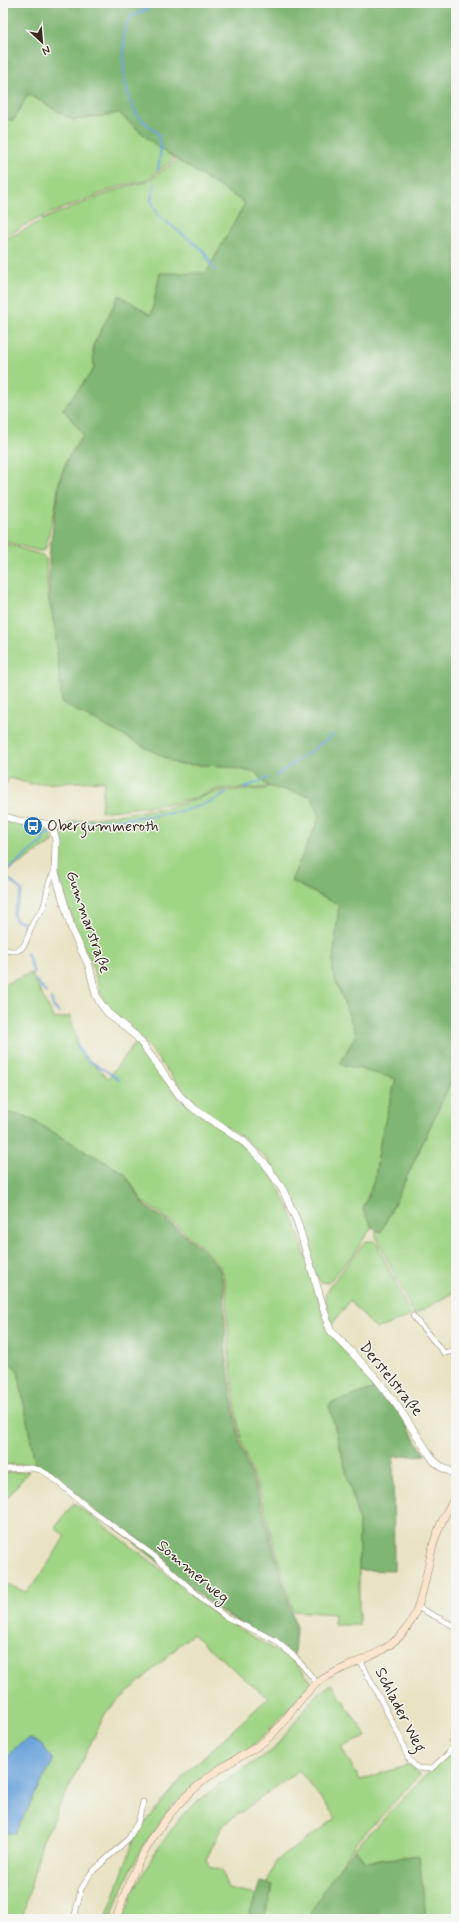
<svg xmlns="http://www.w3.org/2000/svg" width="459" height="1922" font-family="Mynerve,sans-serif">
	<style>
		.green { fill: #a0d586; stroke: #6e8052 }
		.forest { fill: #80b673; stroke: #5e7048 }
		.water { fill: #6da4db; stroke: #54677c }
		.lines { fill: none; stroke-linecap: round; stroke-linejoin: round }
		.stream { stroke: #6da4db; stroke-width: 2 }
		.minor-casing { stroke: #928671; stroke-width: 6 }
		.tertiary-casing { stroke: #928671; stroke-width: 8 }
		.secondary-casing { stroke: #928671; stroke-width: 8 }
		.minor { stroke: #fff; stroke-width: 5 }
		.tertiary { stroke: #fff; stroke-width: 7 }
		.secondary { stroke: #fbe5cf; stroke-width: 7 }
		.labels { text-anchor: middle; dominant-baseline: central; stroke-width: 3; stroke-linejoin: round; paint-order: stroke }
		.poi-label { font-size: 16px; fill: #3b2a1e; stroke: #f6f6f2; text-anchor: start }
		.street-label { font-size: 16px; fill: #3b2a1e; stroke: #f6f6f2 }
	</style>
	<rect width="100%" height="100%" fill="#f6f6f2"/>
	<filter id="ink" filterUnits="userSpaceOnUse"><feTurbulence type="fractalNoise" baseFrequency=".025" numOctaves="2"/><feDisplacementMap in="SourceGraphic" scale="8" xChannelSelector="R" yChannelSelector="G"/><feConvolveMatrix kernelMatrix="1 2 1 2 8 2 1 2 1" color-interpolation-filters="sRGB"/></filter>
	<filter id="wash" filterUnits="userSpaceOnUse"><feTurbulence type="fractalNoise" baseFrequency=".012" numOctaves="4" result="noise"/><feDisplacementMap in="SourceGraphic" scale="16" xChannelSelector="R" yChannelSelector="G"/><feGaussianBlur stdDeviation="0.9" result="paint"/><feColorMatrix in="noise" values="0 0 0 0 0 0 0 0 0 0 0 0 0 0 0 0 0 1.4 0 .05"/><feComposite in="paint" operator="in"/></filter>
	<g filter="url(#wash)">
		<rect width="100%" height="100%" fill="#e9e3c4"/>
		<g class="green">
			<path d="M28 94 73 120 119 113 159 148 175 158 145 181 123 185 49 214 23 226 3 239V119L14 120Z"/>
			<path d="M177 160 245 203 206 273 151 315 119 296 93 346 94 369 63 409 83 434 67 459 59 481 55 509 45 550 39 551 3 541V241L50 216 124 187 146 182Z"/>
			<path d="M3 543 42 555 46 559 48 597 56 632 62 703 177 764 225 766 256 773 267 786 264 788 218 789 196 798 175 803 101 812 104 781 32 784 9 778 6 784 3 782Z"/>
			<path d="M269 786 311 796 320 816 291 881 339 905 332 971 356 1034 396 1078 381 1137 375 1178 363 1209 372 1227 353 1255 328 1283 320 1282 313 1268 300 1221 287 1190 265 1157 245 1139 196 1107 143 1040 109 1009 101 993 91 962 75 929 58 874 57 865 62 829 69 822 176 806 218 791 265 789Z"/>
			<path d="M3 819 44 827 51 832 53 842 6 872 3 881Z"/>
			<path d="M31 973 54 1019 70 1016 80 1052 108 1078 137 1041 179 1098 247 1148 264 1165 280 1190 295 1222 328 1331 378 1387 329 1405 359 1521V1625H334V1614L293 1611 259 1491 244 1451 236 1414 229 1352 226 1287 222 1269 203 1248 175 1224 144 1203 124 1173 25 1116 3 1112V985Z"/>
			<path d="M452 1080H456V1291L414 1315 376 1236V1230L381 1232Z"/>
			<path d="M366 1241H374L377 1244 411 1316 376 1329 350 1301 331 1326 325 1296 330 1286Z"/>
			<path d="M3 1355 18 1371 35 1464 3 1465Z"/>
			<path d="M29 1471 3 1503V1473Z"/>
			<path d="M74 1503 152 1562 210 1611 293 1661 312 1682 265 1735 252 1746 214 1769 170 1808 142 1847 118 1898 111 1919H106L136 1834 188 1771 268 1698 192 1634 106 1712 42 1842 22 1919H3V1583L26 1592C42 1576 53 1556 65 1536L55 1528Z"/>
			<path d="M332 1684 367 1737 341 1747 360 1780 411 1764 419 1775 417 1778 354 1845 307 1919H264L273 1885 267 1883 275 1862 336 1818 299 1770 222 1826 206 1860 210 1867 222 1871 228 1889 256 1895 248 1919H124L132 1894 154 1854 183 1814 218 1785 273 1750 316 1695Z"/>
			<path d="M456 1748V1919H426L419 1855 365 1862 355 1848 424 1777Z"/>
		</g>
		<g class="forest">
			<path d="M3 3H456V1080H452L381 1232 372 1227 363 1210 375 1178 381 1137 396 1079 340 1064 356 1034 332 971 339 905 291 881 320 816 311 796 267 786 256 773 225 766 177 764 62 703 55 630 49 597V554L60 481 68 459 84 435 63 409 94 369 93 346 119 295 151 315 160 273H206L245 203 159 148 119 113 73 120 28 94 14 120 3 119Z"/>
			<path d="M3 1112 25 1116 124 1173 145 1206 174 1226 202 1249 220 1269 224 1286 226 1353 234 1413 242 1451 257 1491 296 1628 294 1655 218 1610 92 1509 60 1479 35 1464 18 1371 3 1355Z"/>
			<path d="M378 1387 400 1414 425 1455 393 1457 394 1571 359 1570V1521L329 1404Z"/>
			<path d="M355 1848 365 1862 419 1855 426 1919H307L330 1880Z"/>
			<path d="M260 1882 273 1885 264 1919H248Z"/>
		</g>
		<path class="water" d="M30 1739C40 1741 49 1752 53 1761L15 1833H7C6 1819 0 1778 3 1768 6 1756 19 1742 30 1739Z"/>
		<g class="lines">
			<g class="stream">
				<path d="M158 170 161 149 158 134 137 115 130 101 124 76V30L130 17 161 3"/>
				<path d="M155 183 151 200 158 215 204 251 214 270"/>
				<path d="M276 776 334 734"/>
				<path d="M244 788 268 778"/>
				<path d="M71 825C88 823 105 820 123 819 158 815 196 813 227 793"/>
				<path d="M3 874 22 891 13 915 17 921 24 922V929"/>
				<path d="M3 874 43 841V835L51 833"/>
				<path d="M27 952 34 974"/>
				<path d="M36 980 46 993"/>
				<path d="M51 998 53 1006 59 1013"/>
				<path d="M76 1045 85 1058 119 1079"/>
			</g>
		</g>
	</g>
	<g filter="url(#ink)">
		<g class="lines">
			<g class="minor-casing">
				<g id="minor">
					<path d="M6 950C28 956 26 936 34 921 36 916 41 913 43 908 48 896 46 882 55 872"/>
					<path d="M413 1316 444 1353 453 1351 456 1348"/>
					<path d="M3 1469 31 1468 40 1470 49 1475 91 1510 153 1555 207 1603 226 1617 275 1640 296 1658 317 1683"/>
					<path d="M417 1607 456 1627"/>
					<path d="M360 1660 400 1737 408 1758 417 1768 431 1769 449 1753 452 1745 456 1718"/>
					<path d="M74 1919 81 1889 91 1873 129 1838 138 1822 143 1802"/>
				</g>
			</g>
			<g class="tertiary-casing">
				<path id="tertiary" d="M3 816 19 821 46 824 52 827 56 840 55 872 72 930 89 966 96 995 101 1004 108 1013 137 1037 180 1096 193 1108 244 1142 264 1162 283 1190 297 1221 330 1330 376 1378 396 1404 434 1461 443 1468 456 1474"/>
			</g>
			<g class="secondary-casing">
				<path id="secondary" d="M116 1919C134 1860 166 1806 218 1770 234 1759 252 1752 267 1739 286 1723 297 1699 317 1683 342 1664 379 1659 401 1635 424 1611 425 1572 434 1542 439 1526 447 1510 456 1496"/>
			</g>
			<use href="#minor" class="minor"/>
			<use href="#tertiary" class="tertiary"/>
			<use href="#secondary" class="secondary"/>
		</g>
	</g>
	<defs>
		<g id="bus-disc" transform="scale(1)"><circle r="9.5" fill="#1f6fb2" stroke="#f6f6f2"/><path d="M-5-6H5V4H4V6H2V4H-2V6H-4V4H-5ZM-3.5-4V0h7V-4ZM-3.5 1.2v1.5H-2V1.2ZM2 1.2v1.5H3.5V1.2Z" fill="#fff"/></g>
	</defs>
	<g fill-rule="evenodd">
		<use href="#bus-disc" x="33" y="826"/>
	</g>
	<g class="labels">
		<g class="poi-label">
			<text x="47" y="826">Obergummeroth</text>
		</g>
		<g class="street-label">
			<text transform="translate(88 922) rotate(71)">Gummarstraße</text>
			<text transform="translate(391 1379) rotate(51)">Derstelstraße</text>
			<text transform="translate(193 1572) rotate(40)">Sommerweg</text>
			<text transform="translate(400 1710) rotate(63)">Schlader Weg</text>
		</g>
	</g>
	<rect width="459" height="1922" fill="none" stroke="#f6f6f2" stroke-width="16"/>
	<g transform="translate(42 42) rotate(154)" stroke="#f6f6f2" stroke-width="3" paint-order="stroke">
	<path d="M0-3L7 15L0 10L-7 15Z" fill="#3b2a1e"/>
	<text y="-6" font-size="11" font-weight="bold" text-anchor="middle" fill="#3b2a1e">N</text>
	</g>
</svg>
